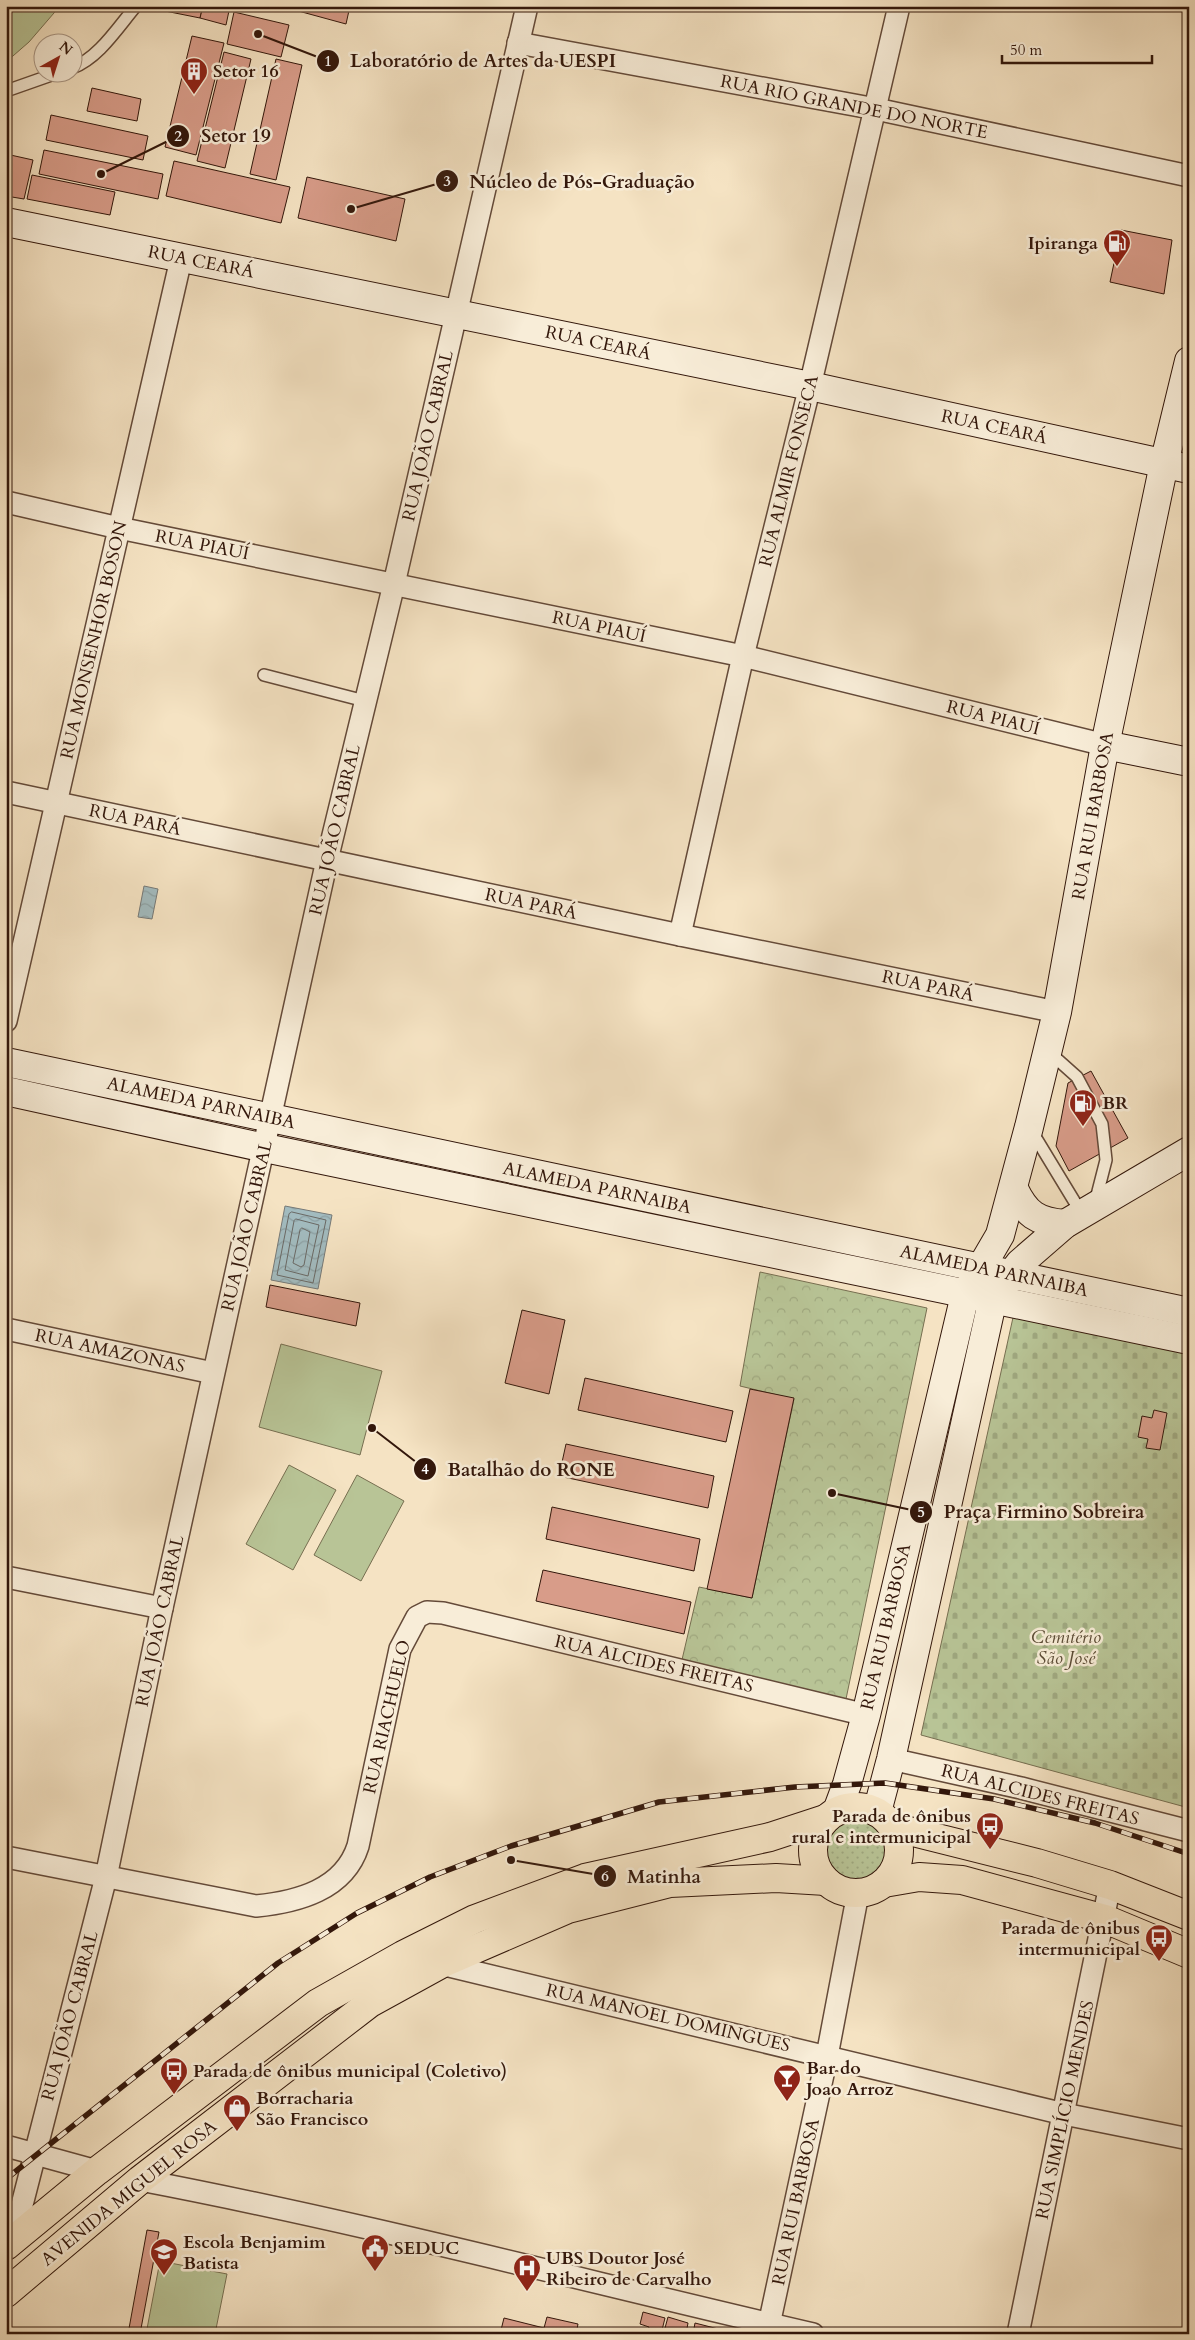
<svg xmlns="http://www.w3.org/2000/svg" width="1195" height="2340" font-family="Cardo,serif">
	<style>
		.grass { fill: url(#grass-dots); stroke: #766e50 }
		.forest { fill: url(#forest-crowns); stroke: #766e50 }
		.cemetery { fill: url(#cemetery-stones); stroke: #766e50 }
		.pitch { fill: #b8c496; stroke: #766e50 }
		.water { fill: url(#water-waves); stroke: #767977 }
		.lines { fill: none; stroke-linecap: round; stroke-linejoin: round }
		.shore { stroke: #6a6965; stroke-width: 1 }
		.building { fill: #d89c89; stroke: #33170b }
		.lane-casing { stroke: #644a39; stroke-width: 14 }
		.street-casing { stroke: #644a39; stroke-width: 24 }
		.secondary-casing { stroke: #33170b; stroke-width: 30 }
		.primary-casing { stroke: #33170b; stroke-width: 30 }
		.lane { stroke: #f8edd8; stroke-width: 11 }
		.street { stroke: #f8edd8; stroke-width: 21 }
		.secondary { stroke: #f8edd8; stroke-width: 28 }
		.primary { stroke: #f5e3c3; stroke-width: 28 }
		.rail-casing { stroke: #33170b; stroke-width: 5.5 }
		.rail { stroke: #f8edd8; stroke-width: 4; stroke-dasharray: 11; stroke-linecap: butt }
		.labels { text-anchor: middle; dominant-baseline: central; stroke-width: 5; stroke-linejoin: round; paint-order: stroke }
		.poi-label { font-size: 18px; font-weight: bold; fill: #33170b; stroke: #f8edd8; text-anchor: start }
		.street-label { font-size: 18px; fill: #33170b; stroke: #f8edd8 }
		.park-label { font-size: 18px; font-style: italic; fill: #5b4b35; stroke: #f8edd8 }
		.leader { fill: none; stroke: #33170b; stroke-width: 2 }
		.callout-dot { fill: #33170b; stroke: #f8edd8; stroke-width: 2 }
		.mark-label { font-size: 15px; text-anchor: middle; font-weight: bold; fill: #fff }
		.callout-label { font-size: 19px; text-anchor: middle; font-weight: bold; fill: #33170b; stroke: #f8edd8; stroke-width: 5; stroke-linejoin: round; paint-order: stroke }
	</style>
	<defs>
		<pattern id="grass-dots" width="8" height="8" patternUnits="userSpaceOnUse" patternTransform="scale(1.25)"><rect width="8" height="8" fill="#b8c496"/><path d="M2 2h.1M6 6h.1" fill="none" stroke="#9fa880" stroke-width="1.8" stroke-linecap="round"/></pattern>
		<pattern id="forest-crowns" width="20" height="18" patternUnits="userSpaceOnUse" patternTransform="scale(1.25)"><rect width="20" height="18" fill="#b8c496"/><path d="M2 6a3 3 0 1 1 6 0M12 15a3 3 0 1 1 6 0" fill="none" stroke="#9fa880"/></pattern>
		<pattern id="cemetery-stones" width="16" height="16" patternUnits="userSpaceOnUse" patternTransform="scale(1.25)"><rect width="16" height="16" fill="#b8c496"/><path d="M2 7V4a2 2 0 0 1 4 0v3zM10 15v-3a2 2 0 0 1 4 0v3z" fill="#9fa880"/></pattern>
		<pattern id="water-waves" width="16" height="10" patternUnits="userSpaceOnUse" patternTransform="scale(1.25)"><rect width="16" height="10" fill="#a2bbbf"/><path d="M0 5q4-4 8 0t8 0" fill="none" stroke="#8ca0a3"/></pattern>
	</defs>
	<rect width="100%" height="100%" fill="#f5e3c3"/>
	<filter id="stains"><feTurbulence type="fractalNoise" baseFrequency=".004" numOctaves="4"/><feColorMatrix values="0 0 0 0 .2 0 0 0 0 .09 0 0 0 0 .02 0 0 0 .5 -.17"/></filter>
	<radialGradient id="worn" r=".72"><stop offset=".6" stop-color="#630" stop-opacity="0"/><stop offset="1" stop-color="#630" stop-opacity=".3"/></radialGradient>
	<circle class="grass" cx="856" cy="1850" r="32"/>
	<path class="forest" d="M760 1272 927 1308 846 1699 681 1664 699 1587 752 1598 794 1399 740 1386Z"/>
	<path class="cemetery" d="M1014 1313 1189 1351V1808L921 1735Z"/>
	<g class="pitch">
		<path d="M18 6H60L29 42 6 62V20Z"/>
		<path d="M281 1344 382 1371 360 1455 259 1427Z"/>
		<path d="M289 1465 336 1490 293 1570 246 1544Z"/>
		<path d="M357 1475 404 1501 361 1581 314 1555Z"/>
		<path d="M160 2261 227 2274 215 2334H146Z"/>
	</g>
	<g class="water">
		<path d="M144 886 158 889 152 919 138 917Z"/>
		<path d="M285 1206 332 1215 318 1289 271 1280Z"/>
	</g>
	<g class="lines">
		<g class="shore">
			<path d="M292 1212 326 1220 313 1283 277 1275 289 1214Z"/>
			<path d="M296 1219 319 1225 308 1276 285 1270 294 1221Z"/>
			<path d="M302 1228 310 1232 304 1265 301 1267 293 1263 300 1230Z"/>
		</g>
	</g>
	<g class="building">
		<path d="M166 6H203L200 18 165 11Z"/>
		<path d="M203 6H230L226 25 200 18Z"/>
		<path d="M280 6H350L346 24Z"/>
		<path d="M234 12 289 25 281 57 227 44Z"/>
		<path d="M192 36 224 43 196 155 165 147Z"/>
		<path d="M224 52 251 59 225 168 197 161Z"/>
		<path d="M276 59 302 65 276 180 250 174Z"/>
		<path d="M92 88 141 99 137 121 87 111Z"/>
		<path d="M51 115 148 136 143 160 46 140Z"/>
		<path d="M44 150 163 174 158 199 39 174Z"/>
		<path d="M6 154 33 160 24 199 6 196Z"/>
		<path d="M174 161 290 187 281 223 166 196Z"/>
		<path d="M32 175 115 192 110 215 27 199Z"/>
		<path d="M307 177 405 199 396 241 298 218Z"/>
		<path d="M1121 230 1172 240 1164 294 1110 282Z"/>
		<path d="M1091 1071 1128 1138 1069 1171 1056 1146 1068 1083Z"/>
		<path d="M270 1285 360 1303 356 1326 266 1307Z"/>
		<path d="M522 1310 565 1320 549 1394 505 1383Z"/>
		<path d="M585 1378 733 1411 726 1442 578 1410Z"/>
		<path d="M750 1389 794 1398 752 1598 707 1589Z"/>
		<path d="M1154 1410 1167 1413 1160 1450 1146 1448 1148 1439 1138 1437 1142 1416 1152 1418Z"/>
		<path d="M566 1444 714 1476 708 1508 559 1476Z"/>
		<path d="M552 1507 700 1539 694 1571 546 1539Z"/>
		<path d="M543 1570 691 1602 684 1634 536 1601Z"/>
		<path d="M147 2230 159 2232 140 2334H128Z"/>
		<path d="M643 2312 665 2318 661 2334H647L649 2327 640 2324Z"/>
		<path d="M547 2317 578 2324 576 2334H500L504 2318 544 2328Z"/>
		<path d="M668 2317 688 2323 686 2334H667L668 2329 665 2328Z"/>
		<path d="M695 2323 738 2334H693Z"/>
	</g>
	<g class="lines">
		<g class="lane-casing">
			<g id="lane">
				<path d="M72 68C99 58 118 27 136 6"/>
				<path d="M6 91 60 72"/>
				<path d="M264 675 365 701"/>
				<path d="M1049 1052 1077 1077 1102 1124 1106 1160 1095 1203"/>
				<path d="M1031 1130 1082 1214"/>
			</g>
		</g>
		<g class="street-casing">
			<g id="street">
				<path d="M518 43 876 109 1189 176"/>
				<path d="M6 502 119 528 743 656 1105 745"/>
				<path d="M6 792 680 935 1057 1012"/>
				<path d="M680 935 743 656 810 386 899 6"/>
				<path d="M6 1021 181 259"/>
				<path d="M6 1329 213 1373"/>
				<path d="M6 1577 162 1608"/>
				<path d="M891 1759 1021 1788 1189 1831"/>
				<path d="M6 1857 256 1906C297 1902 344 1890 358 1846L400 1649 417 1617 427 1612 443 1613 866 1715"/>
				<path d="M441 1964 1064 2114 1189 2139"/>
				<path d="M6 2146 97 2171"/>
				<path d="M140 2180C366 2223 588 2282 813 2334"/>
				<path d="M13 2240 106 1877 162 1608 327 860 394 584 527 6"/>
				<path d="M767 2334 827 2056 858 1893"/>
				<path d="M1018 2334 1110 1885"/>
			</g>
		</g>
		<g class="secondary-casing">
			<g id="secondary">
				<path d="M6 222 810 386 1189 469"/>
				<path d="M1105 745 1189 762"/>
				<path d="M6 1062 1189 1312"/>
				<path d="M6 1091 265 1148 1189 1340"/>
				<path d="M1014 1189C1026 1214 1037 1222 1065 1224"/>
				<path d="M837 1811 847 1784 866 1715 965 1295 1000 1235 1029 1127 1057 1012 1105 745 1164 464 1189 361"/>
				<path d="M877 1812 891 1759 993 1298 1020 1263 1065 1224 1189 1151"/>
			</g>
		</g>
		<g class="primary-casing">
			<g id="primary">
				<circle cx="856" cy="1850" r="43"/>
				<path d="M893 1827 1037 1863 1110 1885 1189 1916"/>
				<path d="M884 1883 919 1877 962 1880 1105 1919 1189 1954"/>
				<path d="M6 2246 97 2171 318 2003 403 1955 475 1919 585 1878 770 1837 825 1819"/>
				<path d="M6 2293 140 2180 370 2003 441 1964 568 1909 670 1883 776 1878 826 1881"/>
			</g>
		</g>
		<use href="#lane" class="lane"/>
		<use href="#street" class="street"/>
		<use href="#secondary" class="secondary"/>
		<use href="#primary" class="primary"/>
		<g class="rail-casing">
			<path id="rail" d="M6 2179 278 1963 357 1913 430 1877 511 1846 659 1802 795 1787 885 1783 994 1799 1095 1823 1189 1854"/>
		</g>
		<use href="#rail" class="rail"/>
	</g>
	<defs>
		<g id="building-pin" transform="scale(1.4375)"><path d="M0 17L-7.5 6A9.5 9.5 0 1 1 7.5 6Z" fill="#8f2418" stroke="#f8edd8"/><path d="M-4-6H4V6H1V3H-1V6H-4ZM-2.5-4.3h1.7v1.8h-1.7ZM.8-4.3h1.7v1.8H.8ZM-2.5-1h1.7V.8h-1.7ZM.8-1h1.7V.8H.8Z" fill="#fff"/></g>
		<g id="fuel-pin" transform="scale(1.4375)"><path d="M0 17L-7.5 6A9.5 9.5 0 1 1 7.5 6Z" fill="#8f2418" stroke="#f8edd8"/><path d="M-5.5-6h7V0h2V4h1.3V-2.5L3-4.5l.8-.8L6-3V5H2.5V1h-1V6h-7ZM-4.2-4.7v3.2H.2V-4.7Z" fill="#fff"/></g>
		<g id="bus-pin" transform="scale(1.4375)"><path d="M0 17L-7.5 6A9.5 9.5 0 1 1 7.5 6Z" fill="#8f2418" stroke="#f8edd8"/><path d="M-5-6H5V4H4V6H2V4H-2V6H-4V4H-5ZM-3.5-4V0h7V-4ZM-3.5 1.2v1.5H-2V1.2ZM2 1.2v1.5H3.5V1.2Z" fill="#fff"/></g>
		<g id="bar-pin" transform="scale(1.4375)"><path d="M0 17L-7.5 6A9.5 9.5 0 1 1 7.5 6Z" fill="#8f2418" stroke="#f8edd8"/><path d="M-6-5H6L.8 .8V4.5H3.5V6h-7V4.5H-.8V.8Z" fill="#fff"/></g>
		<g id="shop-pin" transform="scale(1.4375)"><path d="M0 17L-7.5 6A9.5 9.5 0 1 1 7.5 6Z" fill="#8f2418" stroke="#f8edd8"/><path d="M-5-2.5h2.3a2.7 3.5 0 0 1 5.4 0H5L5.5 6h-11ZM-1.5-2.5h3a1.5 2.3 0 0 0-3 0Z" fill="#fff"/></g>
		<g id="civic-pin" transform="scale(1.4375)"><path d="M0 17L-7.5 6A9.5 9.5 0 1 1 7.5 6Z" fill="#8f2418" stroke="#f8edd8"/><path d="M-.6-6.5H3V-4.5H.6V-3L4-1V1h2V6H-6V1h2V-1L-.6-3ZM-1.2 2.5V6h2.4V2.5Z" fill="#fff"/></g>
		<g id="school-pin" transform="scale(1.4375)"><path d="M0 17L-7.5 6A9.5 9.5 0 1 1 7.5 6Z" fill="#8f2418" stroke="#f8edd8"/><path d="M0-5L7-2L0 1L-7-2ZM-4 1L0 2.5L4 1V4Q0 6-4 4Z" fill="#fff"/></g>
		<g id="hospital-pin" transform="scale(1.4375)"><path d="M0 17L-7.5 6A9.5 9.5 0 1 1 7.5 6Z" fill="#8f2418" stroke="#f8edd8"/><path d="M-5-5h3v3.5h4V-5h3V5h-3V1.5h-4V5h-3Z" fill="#fff"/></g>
	</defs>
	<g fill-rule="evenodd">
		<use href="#building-pin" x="194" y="71"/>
		<use href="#fuel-pin" x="1117" y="243"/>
		<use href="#fuel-pin" x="1083" y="1103"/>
		<use href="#bus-pin" x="990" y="1826"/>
		<use href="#bus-pin" x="1159" y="1938"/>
		<use href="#bus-pin" x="174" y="2071"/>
		<use href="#bar-pin" x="787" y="2078"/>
		<use href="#shop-pin" x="237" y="2108"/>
		<use href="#civic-pin" x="375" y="2248"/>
		<use href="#school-pin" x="164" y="2252"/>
		<use href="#hospital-pin" x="527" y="2268"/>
	</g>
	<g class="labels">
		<g class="poi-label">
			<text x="213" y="71">Setor 16</text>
			<text x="1098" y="243" text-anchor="end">Ipiranga</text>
			<text x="1102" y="1103">BR</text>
			<text x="971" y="1816" text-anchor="end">Parada de ônibus<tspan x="971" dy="21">rural e intermunicipal</tspan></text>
			<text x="1140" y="1928" text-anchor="end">Parada de ônibus<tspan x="1140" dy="21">intermunicipal</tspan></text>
			<text x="806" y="2068">Bar do<tspan x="806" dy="21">Joao Arroz</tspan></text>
			<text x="193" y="2071">Parada de ônibus municipal (Coletivo)</text>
			<text x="256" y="2098">Borracharia<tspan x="256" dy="21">São Francisco</tspan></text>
			<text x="183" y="2242">Escola Benjamim<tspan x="183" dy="21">Batista</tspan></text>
			<text x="394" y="2248">SEDUC</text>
			<text x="546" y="2258">UBS Doutor José<tspan x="546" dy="21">Ribeiro de Carvalho</tspan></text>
		</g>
		<g class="street-label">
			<text transform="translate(854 107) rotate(11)">RUA RIO GRANDE DO NORTE</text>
			<text transform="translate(201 262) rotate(11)">RUA CEARÁ</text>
			<text transform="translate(598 343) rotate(12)">RUA CEARÁ</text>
			<text transform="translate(994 427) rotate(12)">RUA CEARÁ</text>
			<text transform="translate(428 436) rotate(-77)">RUA JOÃO CABRAL</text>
			<text transform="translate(789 471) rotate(-76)">RUA ALMIR FONSECA</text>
			<text transform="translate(202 545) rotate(11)">RUA PIAUÍ</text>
			<text transform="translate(599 627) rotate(12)">RUA PIAUÍ</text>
			<text transform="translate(94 640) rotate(-77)">RUA MONSENHOR BOSON</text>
			<text transform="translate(993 718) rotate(14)">RUA PIAUÍ</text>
			<text transform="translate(1093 816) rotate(-80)">RUA RUI BARBOSA</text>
			<text transform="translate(135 820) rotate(12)">RUA PARÁ</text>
			<text transform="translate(335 830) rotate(-77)">RUA JOÃO CABRAL</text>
			<text transform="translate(531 904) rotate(12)">RUA PARÁ</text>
			<text transform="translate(928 986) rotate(12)">RUA PARÁ</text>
			<text transform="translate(201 1103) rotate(12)">ALAMEDA PARNAIBA</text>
			<text transform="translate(597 1188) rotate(12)">ALAMEDA PARNAIBA</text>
			<text transform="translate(247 1226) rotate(-77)">RUA JOÃO CABRAL</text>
			<text transform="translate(994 1271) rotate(12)">ALAMEDA PARNAIBA</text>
			<text transform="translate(110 1351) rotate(12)">RUA AMAZONAS</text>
			<text transform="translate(160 1621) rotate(-78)">RUA JOÃO CABRAL</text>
			<text transform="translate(886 1627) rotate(-77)">RUA RUI BARBOSA</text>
			<text transform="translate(654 1664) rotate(13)">RUA ALCIDES FREITAS</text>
			<text transform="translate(387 1717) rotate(-77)">RUA RIACHUELO</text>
			<text transform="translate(1040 1795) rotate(14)">RUA ALCIDES FREITAS</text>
			<text transform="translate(70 2016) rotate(-75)">RUA JOÃO CABRAL</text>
			<text transform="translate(668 2018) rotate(13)">RUA MANOEL DOMINGUES</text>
			<text transform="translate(1065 2110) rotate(-78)">RUA SIMPLÍCIO MENDES</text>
			<text transform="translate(129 2193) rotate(-39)">AVENIDA MIGUEL ROSA</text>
			<text transform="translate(796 2202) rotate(-78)">RUA RUI BARBOSA</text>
		</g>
		<g class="park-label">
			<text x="1066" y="1637">Cemitério<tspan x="1066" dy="21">São José</tspan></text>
		</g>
	</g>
	<path class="leader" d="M258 34L328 61M101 174L178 136M351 209L447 181M372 1428L425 1469M832 1493L921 1512M511 1860L605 1876"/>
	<g class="callout-dot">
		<circle cx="258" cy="34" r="5"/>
		<circle cx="101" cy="174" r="5"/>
		<circle cx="351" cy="209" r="5"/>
		<circle cx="372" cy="1428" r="5"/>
		<circle cx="832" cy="1493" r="5"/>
		<circle cx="511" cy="1860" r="5"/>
		<circle cx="328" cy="61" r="12"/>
		<circle cx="178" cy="136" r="12"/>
		<circle cx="447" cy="181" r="12"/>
		<circle cx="425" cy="1469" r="12"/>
		<circle cx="921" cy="1512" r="12"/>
		<circle cx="605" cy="1876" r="12"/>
	</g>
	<g class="mark-label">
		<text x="328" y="66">1</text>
		<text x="178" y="141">2</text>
		<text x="447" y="186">3</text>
		<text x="425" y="1474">4</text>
		<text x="921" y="1517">5</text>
		<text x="605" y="1881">6</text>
	</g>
	<g class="callout-label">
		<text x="483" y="67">Laboratório de Artes da UESPI</text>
		<text x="236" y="142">Setor 19</text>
		<text x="582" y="188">Núcleo de Pós-Graduação</text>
		<text x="531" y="1476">Batalhão do RONE</text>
		<text x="1044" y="1518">Praça Firmino Sobreira</text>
		<text x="664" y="1883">Matinha</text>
	</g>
	<rect width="1195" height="2340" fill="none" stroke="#f5e3c3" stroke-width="25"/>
	<rect x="8" y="8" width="1180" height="2325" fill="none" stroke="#33170b" stroke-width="2.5"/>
	<rect x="12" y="12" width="1170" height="2315" fill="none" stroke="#33170b"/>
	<g transform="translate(58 58) rotate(39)"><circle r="24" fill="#f8edd8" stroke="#a99786"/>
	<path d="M0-4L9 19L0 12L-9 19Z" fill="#8f2418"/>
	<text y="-8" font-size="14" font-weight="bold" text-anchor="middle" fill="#33170b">N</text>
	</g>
	<path d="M1002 55v8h150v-8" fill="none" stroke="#33170b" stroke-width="2.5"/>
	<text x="1010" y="55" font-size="15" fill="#33170b" stroke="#f8edd8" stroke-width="4" paint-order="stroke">50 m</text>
	<rect width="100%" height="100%" filter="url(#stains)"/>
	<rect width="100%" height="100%" fill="url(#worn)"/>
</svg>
